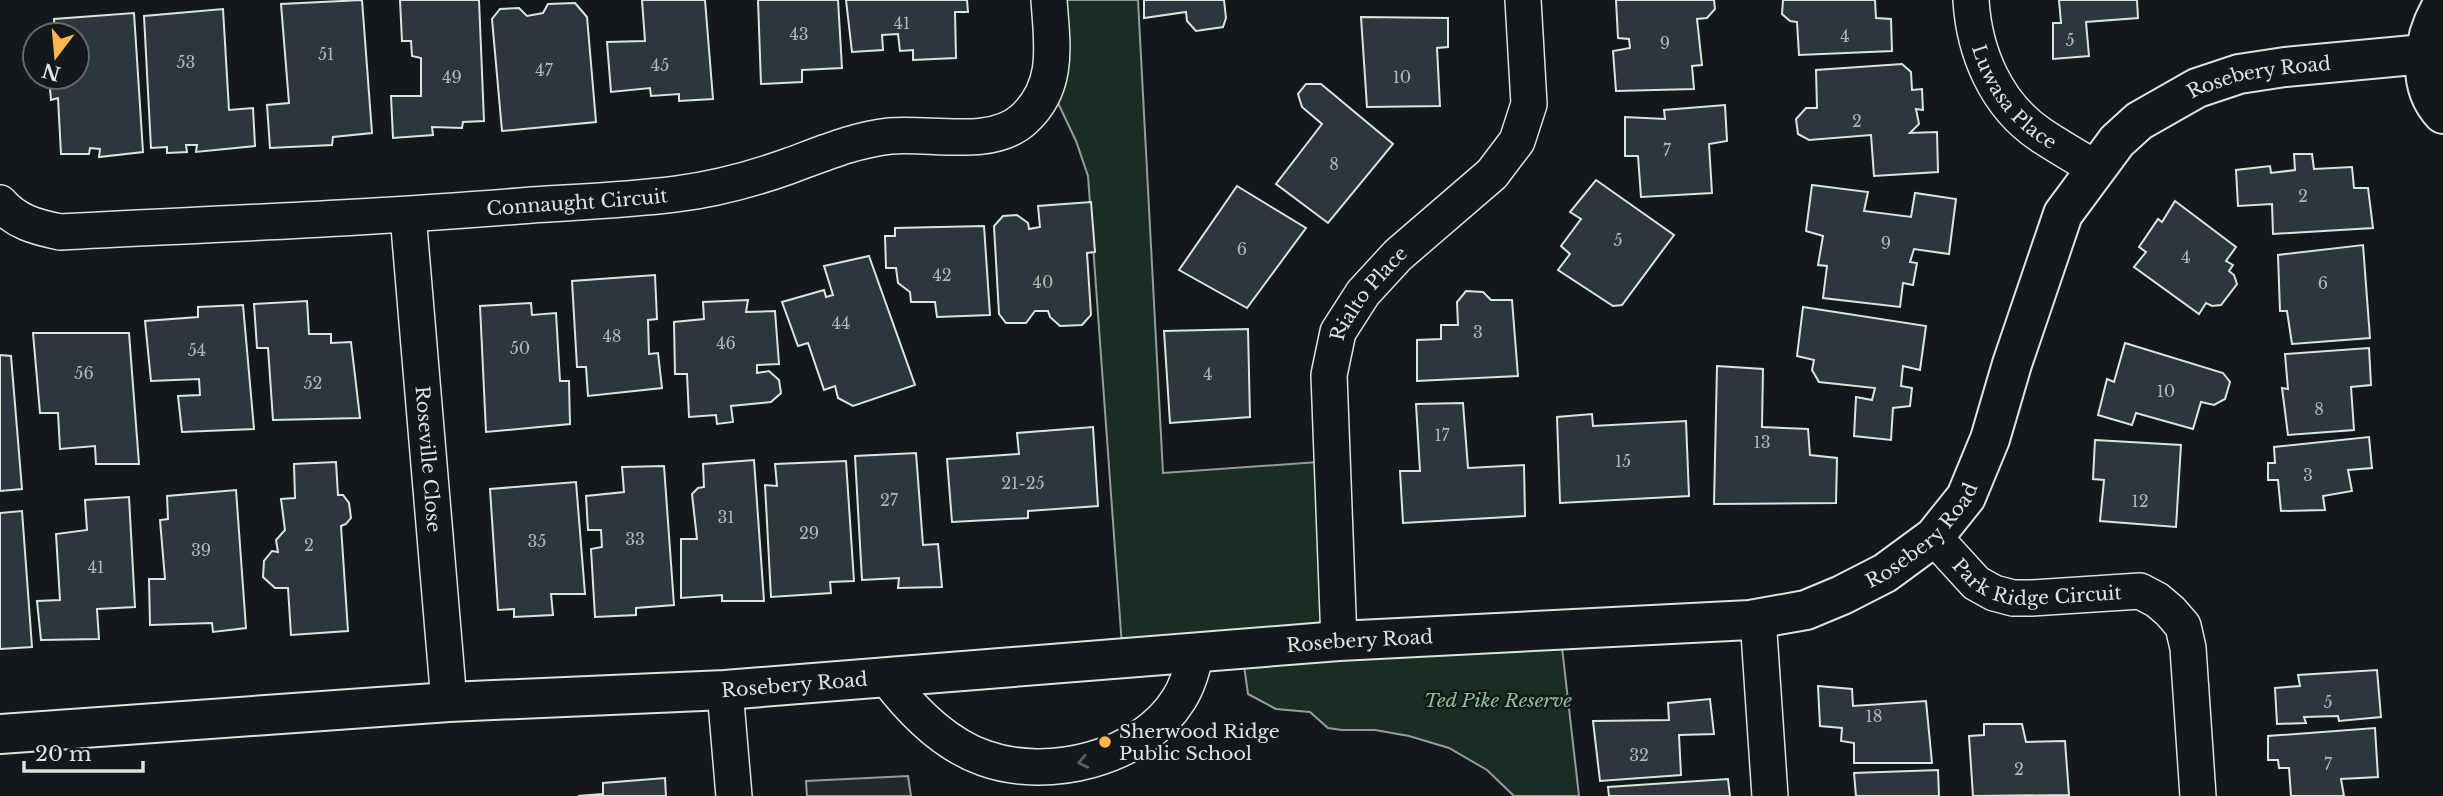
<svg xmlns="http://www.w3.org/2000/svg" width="2443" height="796" font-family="'Libre Baskerville',serif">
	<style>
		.green { fill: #1a2d24; stroke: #939e99; stroke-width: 2 }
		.parking { fill: #24282b; stroke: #939e99; stroke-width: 2 }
		.building { fill: #2c363c; stroke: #d8e6dc; stroke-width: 2 }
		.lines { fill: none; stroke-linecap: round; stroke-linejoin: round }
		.minor-casing { stroke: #d8e6dc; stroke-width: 38 }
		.tertiary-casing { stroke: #d8e6dc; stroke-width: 42 }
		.secondary-casing { stroke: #d8e6dc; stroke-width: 42 }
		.minor { stroke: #14181c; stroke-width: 35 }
		.tertiary { stroke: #14181c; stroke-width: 38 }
		.secondary { stroke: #14181c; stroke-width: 38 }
		.oneway { stroke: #59605f }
		.poi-dot { fill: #ffb74d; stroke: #14181c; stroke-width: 2.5 }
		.labels { text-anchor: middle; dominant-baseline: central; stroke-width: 5; stroke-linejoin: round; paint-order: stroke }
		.number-label { font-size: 16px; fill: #adbab4 }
		.street-label { font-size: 19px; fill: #d8e6dc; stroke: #14181c }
		.park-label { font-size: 19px; font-style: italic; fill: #8ac095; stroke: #14181c }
		.poi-label { font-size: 19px; fill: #d8e6dc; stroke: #14181c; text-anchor: start }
	</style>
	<rect width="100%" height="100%" fill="#14181c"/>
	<path class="green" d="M1049 0H1138L1163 473 1332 461 1340 641 1560 630 1579 796H1514L1487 770 1449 748 1409 736 1375 730H1342L1328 728 1310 712 1276 709 1248 694 1242 651 1123 660 1088 176 1076 141 1049 84Z"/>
	<path class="parking" d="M908 776 911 796H807L806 781Z"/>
	<g class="building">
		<path d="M362 0 372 133 333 137 332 145 270 148 267 105 289 103 281 4Z"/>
		<path d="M400 0H479L484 121 463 122 462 128 432 127 433 135 393 138 391 96H421V58L412 56 411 41H402Z"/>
		<path d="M642 0H705L713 99 679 101V94L651 96 650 88 611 92 607 42 645 41Z"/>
		<path d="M758 0H838L842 68 802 70V82L761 84Z"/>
		<path d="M846 0H967L968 12H955L956 58 913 60V50L900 51 898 34 882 35 883 50 852 52Z"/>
		<path d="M1144 0H1224L1226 18 1223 27 1196 31 1187 21 1186 12 1144 18Z"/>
		<path d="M1616 0H1714L1715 9 1707 18 1697 19 1702 65 1692 66 1694 89 1616 91 1613 51 1630 48 1629 39 1618 38Z"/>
		<path d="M1783 0H1875L1876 18 1891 19 1892 51 1799 55 1797 22 1790 21 1782 14Z"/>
		<path d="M2059 0H2137L2138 18 2086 22 2089 56 2053 59V23H2061Z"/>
		<path d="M575 3 587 17 596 122 502 131 492 19 500 9 519 8 527 16 543 13 548 4Z"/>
		<path d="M223 9 229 110 253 108 255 146 196 152 197 145H186L187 152 167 153V147L151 148 144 16Z"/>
		<path d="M134 13 143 152 99 157 100 149 90 148 89 154H61L58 98 51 100 49 77H77V35H55L54 19Z"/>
		<path d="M1361 17 1448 18V47L1437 48 1440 106 1367 107Z"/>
		<path d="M1902 64 1911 72 1912 90 1922 89 1923 110 1916 109 1919 124 1910 133 1937 132 1938 172 1874 176 1871 135 1809 140 1798 134 1796 119 1806 108H1817L1816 70Z"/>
		<path d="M1306 84H1321L1393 144 1328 223 1276 184 1322 124 1302 107 1298 94Z"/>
		<path d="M1725 105 1727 141 1709 144 1712 193 1641 197 1638 156H1625V117L1665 119 1664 110Z"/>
		<path d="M2294 154H2312L2314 169 2352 167 2354 188H2368L2373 228 2273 234 2272 204 2238 206 2236 170 2270 166 2271 173 2295 170Z"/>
		<path d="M1596 180 1674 235 1622 305 1613 306 1558 270 1570 254 1561 246 1581 219 1570 212Z"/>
		<path d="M1812 185 1868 192 1864 211 1911 217 1915 193 1956 199 1949 254 1914 249 1910 262 1917 263 1913 285 1903 283 1900 307 1823 298 1827 266 1818 265 1823 236 1806 231Z"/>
		<path d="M1237 186 1306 228 1247 308 1179 270Z"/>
		<path d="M2175 201 2236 247 2226 261 2233 265 2229 271 2234 275 2237 284 2221 305 2212 306 2206 303 2199 314 2134 267 2146 252 2139 247 2158 219 2162 222Z"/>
		<path d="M1091 202 1095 252 1087 253 1091 315 1082 325 1060 326 1050 317 1048 311H1035L1026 323H1006L999 314 994 226 1003 216 1017 215 1028 223 1029 229 1040 227 1038 206Z"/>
		<path d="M984 226 990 315 937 317 935 302H911L910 292 898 283 896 268H886L885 236H895V228Z"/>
		<path d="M2363 245 2370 338 2292 344 2287 311H2280L2278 255Z"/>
		<path d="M869 256 915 385 853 406 838 398 835 386 824 390 808 343 798 346 782 302 824 290 826 297 833 295 824 266Z"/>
		<path d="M655 275 657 319 648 320 649 354 658 353 662 388 588 396 586 367H577L572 281Z"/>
		<path d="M1466 291 1483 292 1491 300H1512L1518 376 1417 381V340L1441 339V325H1458L1457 302Z"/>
		<path d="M748 300 746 312 775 311 779 364 757 365V373L769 371 779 380 781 393 771 402 731 406 733 422 717 424 716 415 689 417 687 374H675L674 322 704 319 703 302Z"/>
		<path d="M307 301 309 334H331V343L351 342 360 418 273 420 268 348H257L254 304Z"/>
		<path d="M531 303 532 315 556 313 560 381H569L570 424 486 432 480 306Z"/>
		<path d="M243 305 254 429 182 432 178 396 200 395 199 379 151 381 145 321 198 317V307Z"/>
		<path d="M1803 307 1926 326 1920 370 1903 366 1901 386 1912 388 1910 406 1893 408 1891 440 1854 436 1856 397 1872 400 1875 388 1819 382 1812 370 1814 360 1797 356Z"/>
		<path d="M1248 329 1250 417 1170 423 1164 331Z"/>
		<path d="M33 333H129L139 464H96L95 446 60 449 58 413H40Z"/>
		<path d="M2125 343 2223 373 2230 382 2225 399 2214 405 2201 402 2193 429 2136 413 2132 425 2098 415 2107 379 2114 382Z"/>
		<path d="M2369 348 2371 385 2351 387 2354 430 2288 435 2282 388 2288 389 2285 354Z"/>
		<path d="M0 355 11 356 22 489 0 491Z"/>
		<path d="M1717 366 1763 369 1762 427 1808 429 1810 455 1837 458 1836 503 1714 504Z"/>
		<path d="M1463 403 1468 468 1524 465 1525 516 1403 523 1400 471H1420L1416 404Z"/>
		<path d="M1592 414 1593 426 1686 421 1689 496 1560 503 1557 417Z"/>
		<path d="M1093 427 1098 506 1028 511V518L952 522 947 459 1019 454 1017 433Z"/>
		<path d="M2369 437 2372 468 2348 470 2352 491 2323 496 2325 510 2281 511 2278 480H2268V463H2275L2274 447Z"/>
		<path d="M2095 440 2181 445 2176 527 2100 521 2104 480 2093 479Z"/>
		<path d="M916 453 923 545 938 544 942 587 898 588 899 578 862 580 855 456Z"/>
		<path d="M754 460 764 601H722V595L681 598V539H697L692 494 698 488 704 487 703 464Z"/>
		<path d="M846 461 854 581 830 582 831 593 771 597 765 485 777 486 775 464Z"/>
		<path d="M336 462 338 495H343L349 503 351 518 346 524 341 526 348 631 291 635 288 588H275L263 577 264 561 272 551 278 552 276 540 285 530 281 499 295 498 294 464Z"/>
		<path d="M664 466 674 605 636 608V615L595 617 591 549 602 547 601 530H588L586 496 624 492 622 467Z"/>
		<path d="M576 482 585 594H551L553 615 514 617V609L498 610 490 489Z"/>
		<path d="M236 490 246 628 213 632 212 623 150 625 149 579H165L160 520 168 519 167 496Z"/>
		<path d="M129 497 135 607 97 609 99 639 41 640 37 601 60 600 56 534 87 530 85 500Z"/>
		<path d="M22 511 32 647 0 649V513Z"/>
		<path d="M2377 670 2381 717 2339 721 2338 716 2304 717 2306 723 2277 724 2275 688 2300 686 2298 675Z"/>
		<path d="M1818 686 1852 689 1853 706 1926 701 1932 763H1854V743L1841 741 1842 728 1820 726Z"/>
		<path d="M1710 699 1714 734 1679 735 1681 775 1600 781 1593 721 1669 720 1668 703Z"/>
		<path d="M1984 724H2022L2026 742 2065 741 2069 795 1973 796 1969 736 1984 735Z"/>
		<path d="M2375 728 2378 777 2341 779 2344 796H2291L2289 768H2279L2278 760H2268V736Z"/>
		<path d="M1938 770 1939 796H1856L1854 773Z"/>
		<path d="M665 778 666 796H578L603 794V783Z"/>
		<path d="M1728 779 1730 796H1609L1608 787Z"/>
	</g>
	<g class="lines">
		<g class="minor-casing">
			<g id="minor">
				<path id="s1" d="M1971 0C1974 52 1996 105 2041 135 2059 147 2078 158 2097 169"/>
				<path id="s2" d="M0 203C16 222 36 227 60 232 217 224 375 218 532 205 580 202 628 200 676 194 717 189 750 180 789 166 822 154 854 140 890 136 930 132 992 149 1024 119 1060 86 1052 44 1049 0"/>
				<path id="s3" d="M408 215 449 702"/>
				<path id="s4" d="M1934 537 1976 583 1994 593 2013 598H2031L2140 591 2157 600 2170 611 2183 626 2188 648 2198 796"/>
				<path d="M1758 618 1770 796"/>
				<path id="s5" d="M1339 641 1329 375 1338 332 1363 293 1398 255 1492 174 1517 141 1529 104 1523 0"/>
				<path d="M887 678C912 711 944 744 984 758 1048 781 1142 759 1179 699 1188 685 1192 669 1196 654"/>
				<path d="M725 690 734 796"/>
			</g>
		</g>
		<g class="tertiary-casing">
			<g id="tertiary">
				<path id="s6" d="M0 734 449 702 725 690 1339 641 1750 620 1806 610 1842 595 1885 573 1934 537 1966 497 1990 439 2012 364 2063 214 2117 141 2139 121 2197 88 2239 74 2285 67 2424 54"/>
			</g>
		</g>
		<g class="secondary-casing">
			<path id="secondary" d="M2443 4C2423 36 2415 84 2443 114"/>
		</g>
		<use href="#minor" class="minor"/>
		<use href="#tertiary" class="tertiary"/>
		<use href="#secondary" class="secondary"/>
	</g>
	<defs><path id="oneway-chevron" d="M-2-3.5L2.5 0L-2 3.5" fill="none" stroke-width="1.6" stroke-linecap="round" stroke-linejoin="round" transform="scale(1.75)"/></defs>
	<use class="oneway" href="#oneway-chevron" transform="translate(1083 762) rotate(167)"/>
	<circle class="poi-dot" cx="1105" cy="742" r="7"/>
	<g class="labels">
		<g class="number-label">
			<text x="902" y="23">41</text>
			<text x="799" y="34">43</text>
			<text x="1845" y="36">4</text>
			<text x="2070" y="40">5</text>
			<text x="1665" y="43">9</text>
			<text x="326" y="54">51</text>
			<text x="186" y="62">53</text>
			<text x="660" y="65">45</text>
			<text x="544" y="70">47</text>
			<text x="452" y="77">49</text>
			<text x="1402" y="77">10</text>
			<text x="1857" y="121">2</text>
			<text x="1667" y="150">7</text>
			<text x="1334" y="164">8</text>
			<text x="2303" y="196">2</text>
			<text x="1618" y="240">5</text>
			<text x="1886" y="243">9</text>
			<text x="1242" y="249">6</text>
			<text x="2186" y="257">4</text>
			<text x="942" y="275">42</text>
			<text x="1043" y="282">40</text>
			<text x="2323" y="283">6</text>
			<text x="841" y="323">44</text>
			<text x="1478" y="332">3</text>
			<text x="612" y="336">48</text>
			<text x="726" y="343">46</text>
			<text x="520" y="348">50</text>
			<text x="197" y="350">54</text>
			<text x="84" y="373">56</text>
			<text x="1208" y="374">4</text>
			<text x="313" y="383">52</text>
			<text x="2166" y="391">10</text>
			<text x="2319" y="409">8</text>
			<text x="1442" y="435">17</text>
			<text x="1762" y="442">13</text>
			<text x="1623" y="461">15</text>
			<text x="2308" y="475">3</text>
			<text x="1023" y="483">21-25</text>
			<text x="889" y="500">27</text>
			<text x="2140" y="501">12</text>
			<text x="726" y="517">31</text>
			<text x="809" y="533">29</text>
			<text x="635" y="539">33</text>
			<text x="537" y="541">35</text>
			<text x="309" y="545">2</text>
			<text x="201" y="550">39</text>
			<text x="96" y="567">41</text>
			<text x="2328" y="702">5</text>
			<text x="1874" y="716">18</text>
			<text x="1639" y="755">32</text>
			<text x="2328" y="764">7</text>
			<text x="2019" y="769">2</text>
		</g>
		<g class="street-label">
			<text stroke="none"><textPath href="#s6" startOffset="2560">Rosebery Road</textPath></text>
			<text stroke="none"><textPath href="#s1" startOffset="110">Luwasa Place</textPath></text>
			<text stroke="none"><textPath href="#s2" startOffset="586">Connaught Circuit</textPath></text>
			<text stroke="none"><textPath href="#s5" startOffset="359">Rialto Place</textPath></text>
			<text stroke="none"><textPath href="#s3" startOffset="245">Roseville Close</textPath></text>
			<text stroke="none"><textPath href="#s6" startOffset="1951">Rosebery Road</textPath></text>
			<text stroke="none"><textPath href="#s4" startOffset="122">Park Ridge Circuit</textPath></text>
			<text stroke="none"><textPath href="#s6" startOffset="1363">Rosebery Road</textPath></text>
			<text stroke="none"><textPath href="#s6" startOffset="796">Rosebery Road</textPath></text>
		</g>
		<g class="park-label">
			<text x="1498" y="700">Ted Pike Reserve</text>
		</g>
		<g class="poi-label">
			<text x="1119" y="731">Sherwood Ridge<tspan x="1119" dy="22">Public School</tspan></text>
		</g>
	</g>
	<g transform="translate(56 56) rotate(196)"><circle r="33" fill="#14181c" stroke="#626a69" stroke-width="2"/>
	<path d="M0-5L12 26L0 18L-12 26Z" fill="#ffb74d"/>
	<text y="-10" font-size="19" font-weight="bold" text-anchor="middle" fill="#d8e6dc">N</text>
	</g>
	<path d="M24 761v10h119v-10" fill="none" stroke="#d8e6dc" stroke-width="3.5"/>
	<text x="35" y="761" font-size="21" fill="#d8e6dc" stroke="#14181c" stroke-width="5" paint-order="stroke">20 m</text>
</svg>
